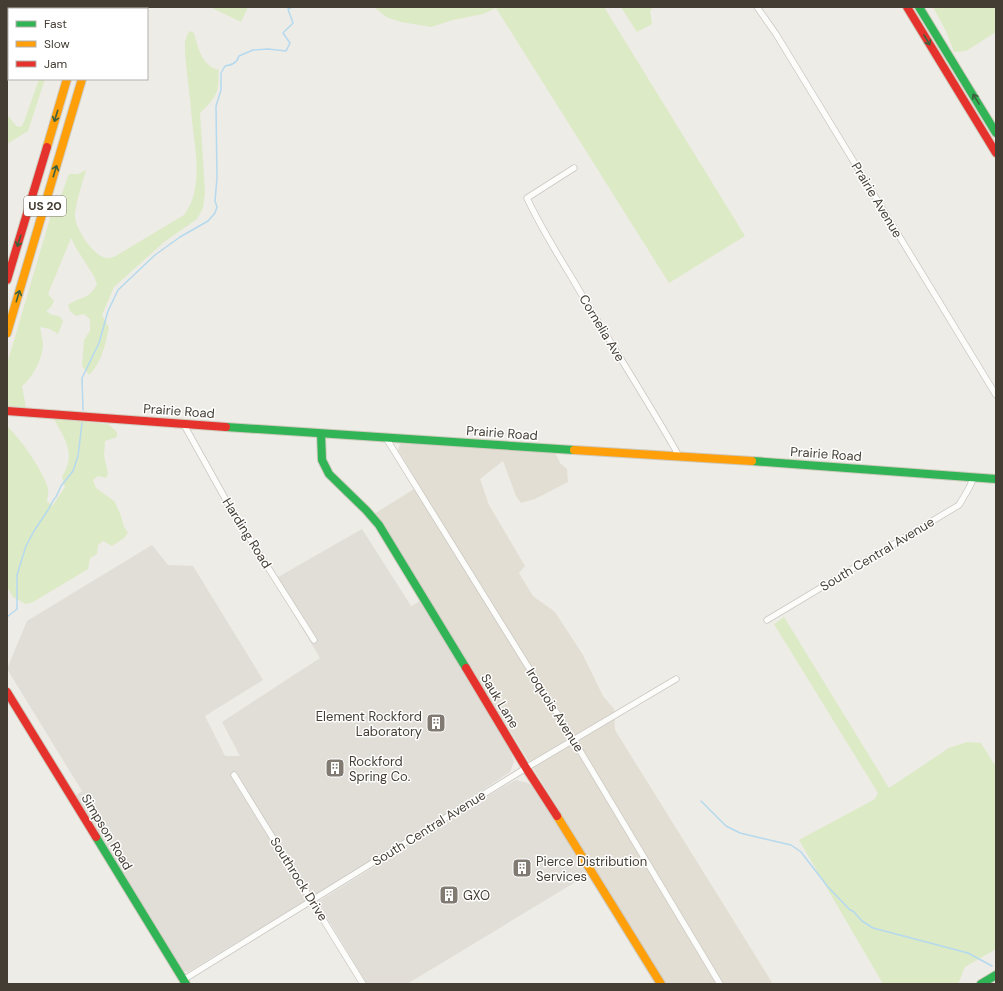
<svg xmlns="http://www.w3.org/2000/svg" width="1003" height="991" font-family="'DM Sans',sans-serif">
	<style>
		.residential { fill: #e3ded3 }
		.industrial { fill: #e1ddd7 }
		.green { fill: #dceac5 }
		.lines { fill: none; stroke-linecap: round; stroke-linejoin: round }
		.stream { stroke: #b5d9ee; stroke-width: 1.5 }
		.street-casing { stroke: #cac8c2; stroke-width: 7 }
		.fast-casing { stroke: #cfcabe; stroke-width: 10 }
		.slow-casing { stroke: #cfcabe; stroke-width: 10 }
		.jam-casing { stroke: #cfcabe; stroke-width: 10 }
		.street { stroke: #fcfcfb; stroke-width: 5.5 }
		.fast { stroke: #30b455; stroke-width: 8 }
		.slow { stroke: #ff9f0a; stroke-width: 8 }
		.jam { stroke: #e5322d; stroke-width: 8 }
		.oneway { stroke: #3e613d }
		.labels { text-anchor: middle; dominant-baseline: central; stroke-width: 3; stroke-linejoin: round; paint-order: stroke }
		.shield { fill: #fff; stroke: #7c7770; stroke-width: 1 }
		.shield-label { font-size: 12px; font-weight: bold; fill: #443d33 }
		.street-label { font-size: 13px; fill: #443d33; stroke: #fff }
		.poi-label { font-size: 13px; fill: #443d33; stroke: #fff; text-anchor: start }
	</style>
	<rect width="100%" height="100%" fill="#eeece6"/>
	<path class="residential" d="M402 443 555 452 560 463 567 469 568 482 535 499 521 503 516 496 503 461 480 479 489 505 525 566 519 573 533 596 555 612 583 655 603 696 614 709 615 730 773 984H666L381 521 374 514 419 486 398 450 400 444Z"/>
	<g class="industrial">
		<path d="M362 529 411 606 394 616 420 601 509 746 514 762 510 772 409 838 188 972 184 971 180 968 75 796 82 791 7 669 27 621 152 545 168 565 193 566 263 680 205 716 225 756H240L222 722 320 658 273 580Z"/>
		<path d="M516 780 528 783 536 788 587 875 407 984H367L320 906 319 901 503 787Z"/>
	</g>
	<g class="green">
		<path d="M210 7H248L241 22Z"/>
		<path d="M374 7H604L745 236 669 283 496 8 483 14 453 20 431 27 401 22 386 17Z"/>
		<path d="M621 7H653L650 11 652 24 637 32Z"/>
		<path d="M933 7H996V32L966 51 954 52 946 31Z"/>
		<path d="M189 31 194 33C198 48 202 66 219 70 218 75 219 81 218 86 217 97 207 106 200 113L205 193 203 208 197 219 164 242 114 287 102 315 109 328C105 345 102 362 89 375L82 366 84 340 90 331V319L84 314 76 316 70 311 68 305C81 296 89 300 97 284L94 276 76 248 71 238 48 294 54 301 51 307 46 311 52 315 59 316 63 321 58 334 50 329 40 327C41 333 42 338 43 343 43 358 33 377 22 386L26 408 7 406V364L51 215 59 201 69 174H78L86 170C83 181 75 205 75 216 75 228 92 254 105 258 107 259 111 257 114 257L184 215C204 189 195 150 192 120 190 97 187 75 185 53V41Z"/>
		<path d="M39 79H45L28 131 7 144V114L16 126 21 127 24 122Z"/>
		<path d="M54 419 108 424 117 432V437L105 441 104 456 108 473 106 478 98 476 93 480 96 488 114 501 120 513 124 527 128 533 124 538 112 546 103 541 98 545 97 554 90 558 88 569 33 602 26 604 13 597 7 587V426C19 437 45 473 48 489 49 493 47 498 47 502L53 505 65 487 62 477C76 454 66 441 54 419Z"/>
		<path d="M784 617 889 788 949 748 967 742 981 743 996 767V949L965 967 958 984H883L799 840 875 799 878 793 774 624Z"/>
	</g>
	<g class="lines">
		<g class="stream">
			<path d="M83 410 82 378 99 343 108 311 118 290 155 255 180 237 208 221 215 213 217 207 215 201 217 178 216 106 221 90V73L225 66C232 65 237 63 239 56L253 50 268 49 286 51 290 43 283 33 293 23 288 9 293 7"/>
			<path d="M7 617 17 609V575L26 546 34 531 48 510 54 499 56 497 61 486 73 471 78 456 82 423"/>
			<path d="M701 801 726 826 740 833 791 845 801 852 828 887 850 910 853 911 862 921 873 928 968 953 992 966"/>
		</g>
		<g class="street-casing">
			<g id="street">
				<path d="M757 7 776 34 996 395"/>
				<path d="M574 168 527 198C540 226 556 252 572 278 607 338 645 396 679 456"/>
				<path d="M183 423 231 509 314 640"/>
				<path d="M386 438 573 739 720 984"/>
				<path d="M767 620 959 505 969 488 974 477"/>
				<path d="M234 775 363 984"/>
				<path d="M183 980 526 768 676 679"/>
			</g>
		</g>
		<g class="fast-casing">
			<g id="fast">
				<path d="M919 7 996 133"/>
				<path d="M105 9 106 7"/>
				<path d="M226 427 574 450"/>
				<path d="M321 434 322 460 329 474 366 510 379 525 466 668"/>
				<path d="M752 461 996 479"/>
				<path d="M96 837 186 984"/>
				<path d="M981 984 996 975"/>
			</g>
		</g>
		<g class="slow-casing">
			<g id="slow">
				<path d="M47 147 67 79"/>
				<path d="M7 333 82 79"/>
				<path d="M574 450 752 461"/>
				<path d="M557 816 661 984"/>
			</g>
		</g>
		<g class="jam-casing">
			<g id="jam">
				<path d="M90 7V9"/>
				<path d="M907 7 996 153"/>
				<path d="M7 280 47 147"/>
				<path d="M7 411 226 427"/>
				<path d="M466 668 526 768 557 816"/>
				<path d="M7 692 96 837"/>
			</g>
		</g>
		<use href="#street" class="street"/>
		<use href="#fast" class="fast"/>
		<use href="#slow" class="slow"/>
		<use href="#jam" class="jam"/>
	</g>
	<defs><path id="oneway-shaft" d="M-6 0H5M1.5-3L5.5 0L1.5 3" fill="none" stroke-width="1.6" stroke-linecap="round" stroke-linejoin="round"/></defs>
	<g class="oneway">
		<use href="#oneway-shaft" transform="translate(927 40) rotate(59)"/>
		<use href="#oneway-shaft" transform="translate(976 99) rotate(-122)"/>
		<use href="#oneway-shaft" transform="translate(56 116) rotate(107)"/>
		<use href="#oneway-shaft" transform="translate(55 171) rotate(-73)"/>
		<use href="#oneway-shaft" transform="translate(19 241) rotate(107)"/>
		<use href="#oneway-shaft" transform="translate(18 296) rotate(-73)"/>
	</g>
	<defs>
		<g id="building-square" transform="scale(1)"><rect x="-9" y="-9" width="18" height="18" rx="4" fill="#807a72" stroke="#fff"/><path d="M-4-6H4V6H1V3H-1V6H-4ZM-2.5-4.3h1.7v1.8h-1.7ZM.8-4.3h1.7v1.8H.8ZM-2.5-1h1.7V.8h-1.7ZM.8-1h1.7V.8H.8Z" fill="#fff"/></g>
	</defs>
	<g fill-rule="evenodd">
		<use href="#building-square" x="436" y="723"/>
		<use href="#building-square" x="335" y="768"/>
		<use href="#building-square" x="522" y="868"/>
		<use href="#building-square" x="449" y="895"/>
	</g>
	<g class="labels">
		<rect class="shield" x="24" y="196" width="42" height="20" rx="3"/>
		<g class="shield-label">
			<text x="45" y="206">US 20</text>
		</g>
		<g class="street-label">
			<text transform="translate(877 200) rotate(59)">Prairie Avenue</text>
			<text transform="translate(602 328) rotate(59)">Cornelia Ave</text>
			<text transform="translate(179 411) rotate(4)">Prairie Road</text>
			<text transform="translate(502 433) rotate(4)">Prairie Road</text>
			<text transform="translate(826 454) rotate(4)">Prairie Road</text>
			<text transform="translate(247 533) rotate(58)">Harding Road</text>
			<text transform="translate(877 554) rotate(-31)">South Central Avenue</text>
			<text transform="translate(500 701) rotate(59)">Sauk Lane</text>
			<text transform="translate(555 710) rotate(58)">Iroquois Avenue</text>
			<text transform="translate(429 828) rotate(-32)">South Central Avenue</text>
			<text transform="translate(107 832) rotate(59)">Simpson Road</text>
			<text transform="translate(299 879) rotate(58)">Southrock Drive</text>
		</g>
		<g class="poi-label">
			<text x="422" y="716" text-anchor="end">Element Rockford<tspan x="422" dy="15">Laboratory</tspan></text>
			<text x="349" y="761">Rockford<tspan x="349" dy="15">Spring Co.</tspan></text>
			<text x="536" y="861">Pierce Distribution<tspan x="536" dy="15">Services</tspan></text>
			<text x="463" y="895">GXO</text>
		</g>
	</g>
	<rect width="1003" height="991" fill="none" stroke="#443d33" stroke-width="16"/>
	<rect x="8" y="8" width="140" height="72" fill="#ffffff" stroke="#b4b1ad"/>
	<rect x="16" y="21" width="20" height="6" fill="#30b455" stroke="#b4b1ad"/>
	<text x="44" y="28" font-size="12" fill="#443d33">Fast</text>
	<rect x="16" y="41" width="20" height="6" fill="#ff9f0a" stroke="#b4b1ad"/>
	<text x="44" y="48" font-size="12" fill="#443d33">Slow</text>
	<rect x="16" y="61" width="20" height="6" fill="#e5322d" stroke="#b4b1ad"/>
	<text x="44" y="68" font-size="12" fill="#443d33">Jam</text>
</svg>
